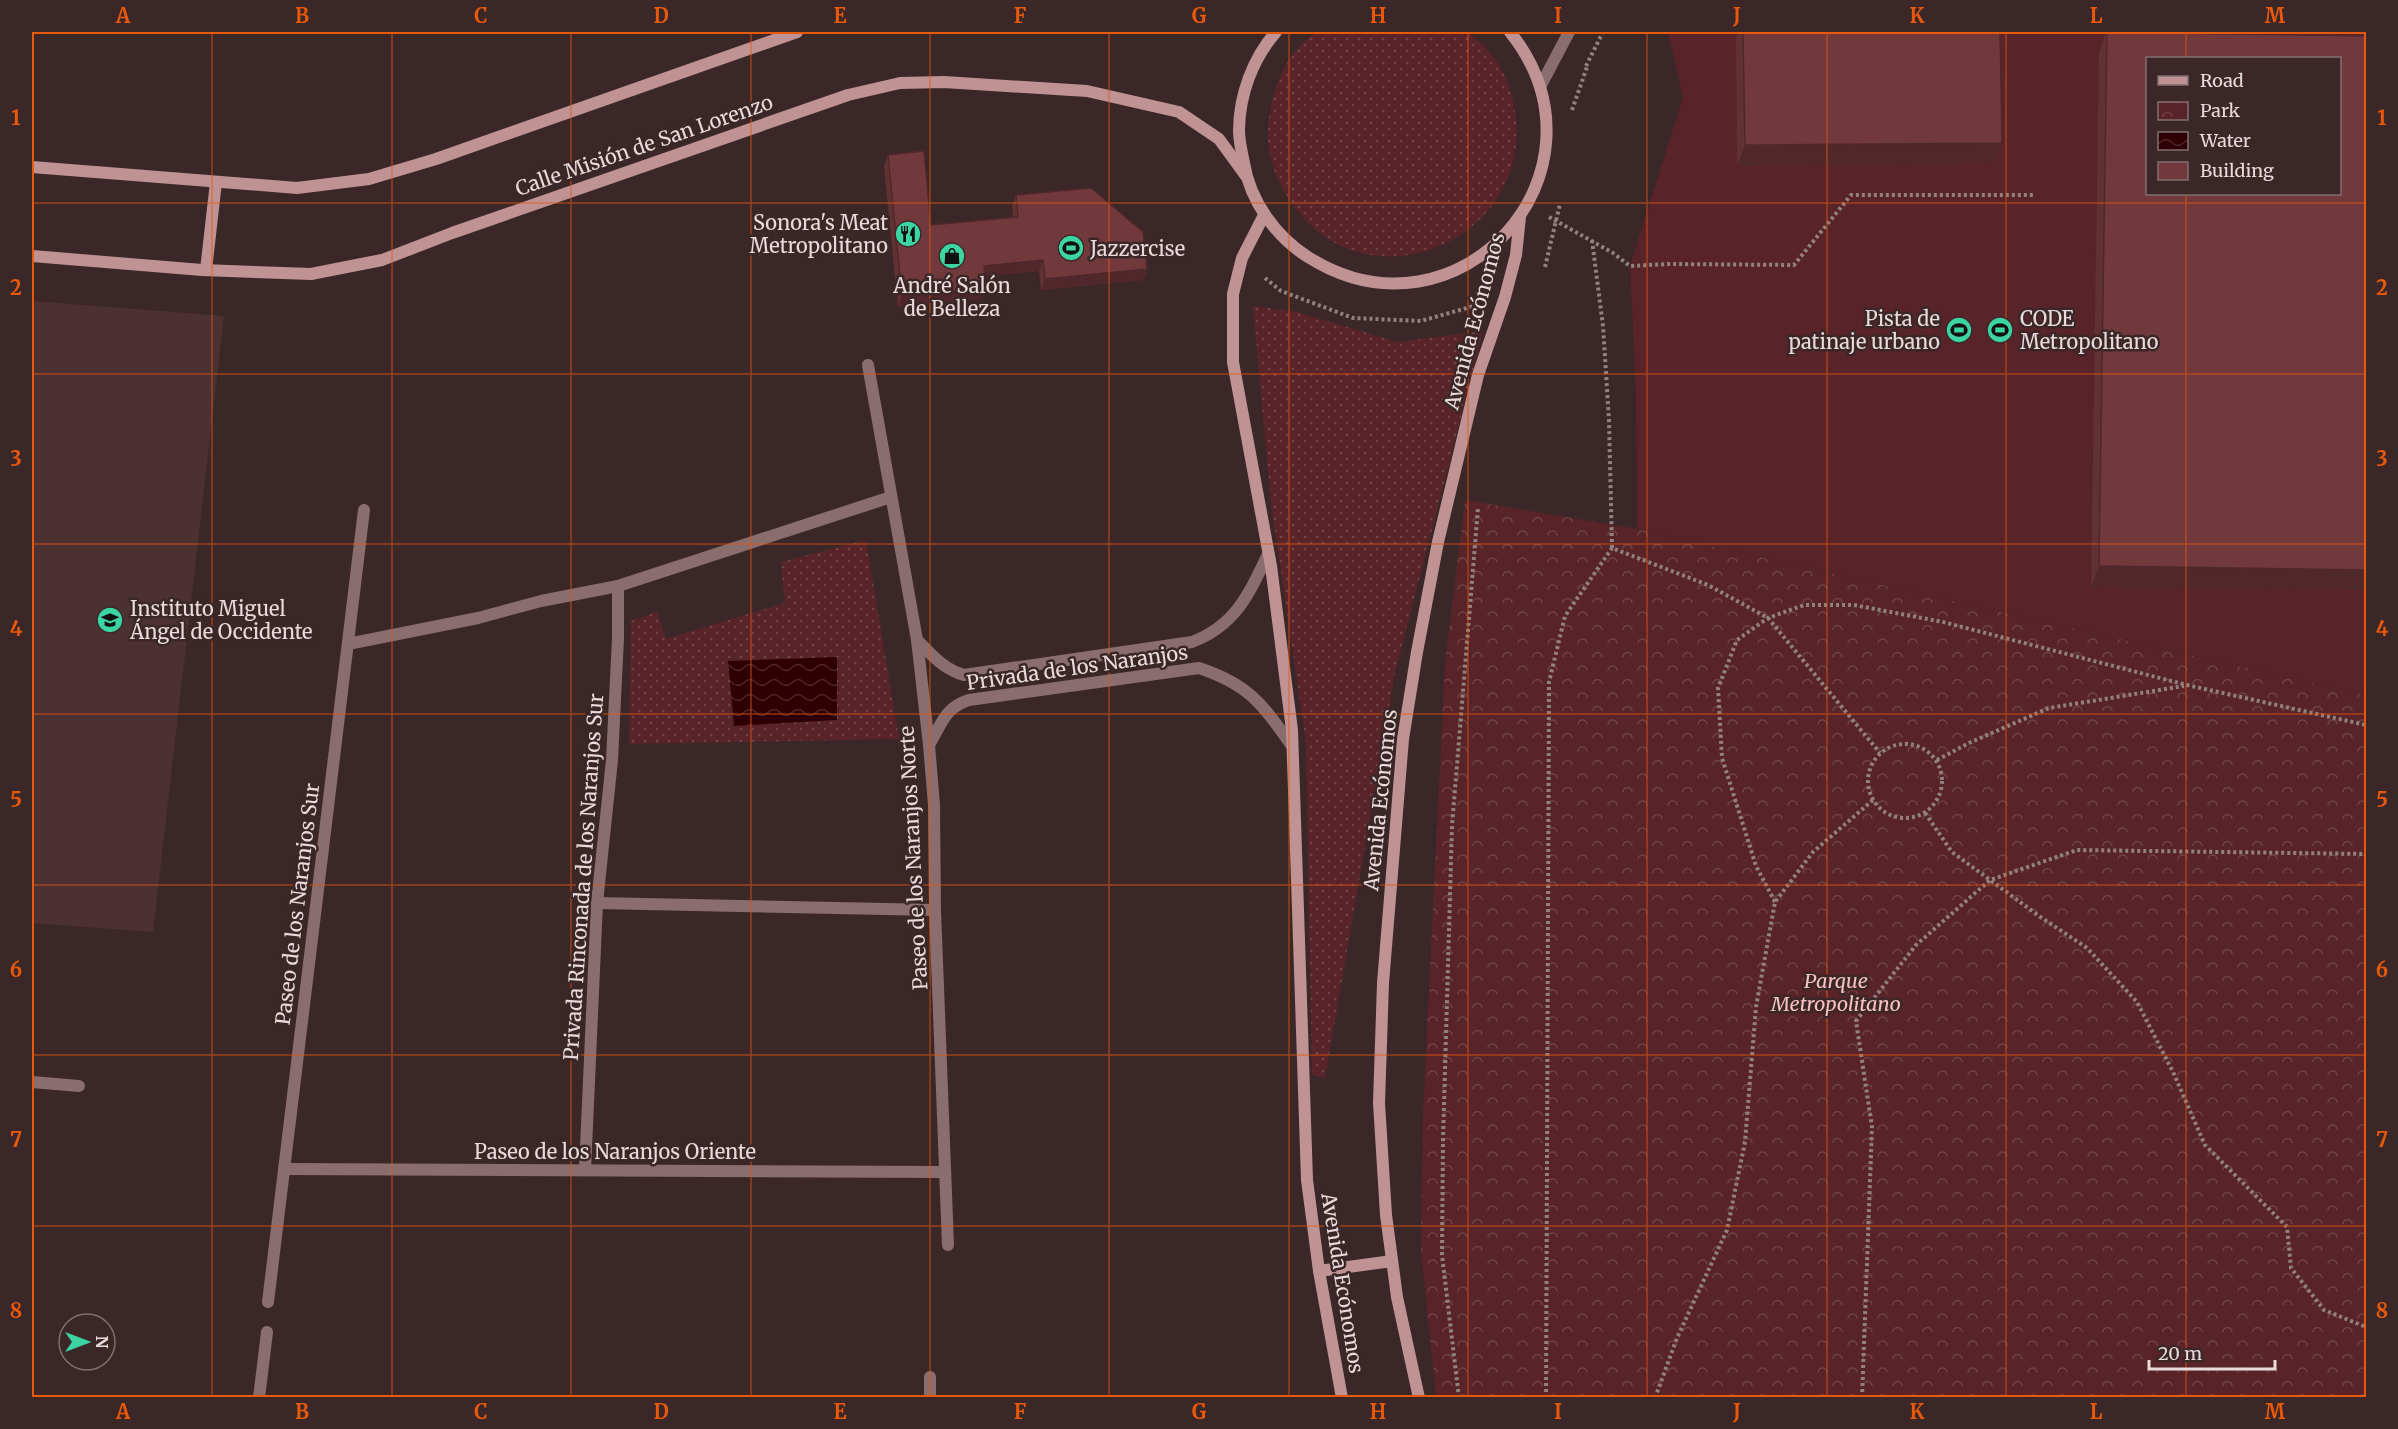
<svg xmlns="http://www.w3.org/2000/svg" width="2398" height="1429" font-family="Merriweather,serif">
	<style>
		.built { fill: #4c3133 }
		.grass { fill: url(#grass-dots) }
		.park { fill: url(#park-crowns) }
		.pitch { fill: #582429; fill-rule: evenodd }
		.water { fill: url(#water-waves) }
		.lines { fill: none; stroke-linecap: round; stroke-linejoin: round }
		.path { stroke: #928181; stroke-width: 4; stroke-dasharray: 3 3; stroke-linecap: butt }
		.street { stroke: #8a6e6f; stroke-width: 12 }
		.secondary { stroke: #bf9394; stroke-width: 12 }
		.wall { fill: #623134 }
		.shaded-wall { fill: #50282b }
		.building { fill: #72393d; stroke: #50282b; stroke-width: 1.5; fill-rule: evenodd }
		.grid { fill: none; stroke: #e8590c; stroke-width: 1.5; stroke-opacity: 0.55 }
		.labels { text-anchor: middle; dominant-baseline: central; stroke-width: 5; stroke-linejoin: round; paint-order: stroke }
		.street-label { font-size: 20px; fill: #e9dbdb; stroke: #3b2727 }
		.poi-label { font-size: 20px; fill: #e9dbdb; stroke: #3b2727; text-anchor: start }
		.park-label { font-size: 20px; font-style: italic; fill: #fac1c2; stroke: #3b2727 }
		.neatline { fill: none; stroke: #e8590c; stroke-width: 2 }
		.grid-label { font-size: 20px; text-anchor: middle; font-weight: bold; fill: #e8590c }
	</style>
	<defs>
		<pattern id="grass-dots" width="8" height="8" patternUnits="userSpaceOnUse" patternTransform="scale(1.5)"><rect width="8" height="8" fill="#582429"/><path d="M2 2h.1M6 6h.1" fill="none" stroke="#704347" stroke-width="1.8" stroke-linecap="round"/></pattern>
		<pattern id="park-crowns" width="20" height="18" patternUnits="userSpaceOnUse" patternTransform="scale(1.5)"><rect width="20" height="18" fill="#582429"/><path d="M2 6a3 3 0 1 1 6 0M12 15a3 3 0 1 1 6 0" fill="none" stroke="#704347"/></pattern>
		<pattern id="water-waves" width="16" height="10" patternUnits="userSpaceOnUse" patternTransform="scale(1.5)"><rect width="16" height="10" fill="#2e0006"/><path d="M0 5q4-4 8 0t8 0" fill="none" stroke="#4c252a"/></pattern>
	</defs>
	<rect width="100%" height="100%" fill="#3b2727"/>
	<path class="built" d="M32 301 224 316 153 932 32 923Z"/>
	<g class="grass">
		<path d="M1317 32H1468C1476 39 1485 46 1491 54 1505 69 1512 92 1515 112 1534 237 1374 310 1296 209 1279 187 1268 162 1268 134 1269 96 1283 53 1317 32Z"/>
		<path d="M1253 306 1297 312 1397 342 1483 331 1395 673 1325 1078 1312 1075 1306 743 1271 503Z"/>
		<path d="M866 540 899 739 629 744 631 621 657 612 666 639 785 603 781 562Z"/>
	</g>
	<path class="park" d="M1465 500 1637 529 2366 695V1397H1436L1421 1251 1423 1115 1445 663Z"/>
	<path class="pitch" d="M1668 32H2366V695L1637 529 1636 394 1630 266 1683 97ZM2148 58H2340V194H2148Z"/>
	<path class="water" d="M837 657V720L734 726 728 661Z"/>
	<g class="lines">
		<g class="path">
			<path d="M1586 66 1603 32"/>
			<path d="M1572 110 1587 67"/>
			<path d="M1549 217 1613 253 1630 266 1669 264 1794 265 1851 195H2034"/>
			<path d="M1592 240 1603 326 1609 420 1612 548 1708 585 1768 618 1880 753"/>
			<path d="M1545 267 1560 204"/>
			<path d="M1265 278 1281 291 1353 318 1421 321 1474 306"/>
			<circle cx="1905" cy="781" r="37"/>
			<path d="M1937 760 1969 743 2049 708 2184 686"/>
			<path d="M1925 813 1952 852 2039 916 2087 948 2137 1002 2173 1072 2205 1145 2287 1227 2291 1268 2324 1310 2366 1327"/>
			<path d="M1775 902 1756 866 1722 758 1718 688 1737 640 1768 618 1804 605H1854L1943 622 2187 685 2366 725"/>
			<path d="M1459 1398 1442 1255 1443 1140 1452 826 1478 508"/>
			<path d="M1546 1398 1549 682 1565 616 1612 548"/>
			<path d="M1655 1398 1677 1338 1727 1230 1745 1142 1756 1007 1775 902 1813 852 1873 800"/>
			<path d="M1862 1398 1872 1127 1856 1021 1916 945 1990 880 2077 850 2366 854"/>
		</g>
		<g class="street">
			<path d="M1540 87 1569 32"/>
			<path d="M868 365 917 640 929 745 934 805 935 910 948 1245"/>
			<path d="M917 640C932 655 943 669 964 675L1192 642C1236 625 1249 594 1268 554"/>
			<path d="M348 644 478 618 541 601 618 586 891 497"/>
			<path d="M929 745C942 724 944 708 969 700L1199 668C1250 685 1262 704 1292 746"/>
			<path d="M597 903 935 910"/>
			<path d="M32 1082 79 1086"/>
			<path d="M284 1169 945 1172"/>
			<path d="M585 1170 597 903 612 760 618 638V586"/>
			<path d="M268 1302 364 510"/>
			<path d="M930 1377V1398"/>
			<path d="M259 1398 267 1332"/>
		</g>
		<g class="secondary">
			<path d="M1276 32C1253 58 1239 95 1239 131 1239 141 1242 153 1244 163 1250 201 1276 237 1308 257 1458 352 1621 171 1510 32"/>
			<path d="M32 167 297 188 369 179 436 159 797 32"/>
			<path d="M1264 215 1242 258 1233 294V362L1271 566 1292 730 1307 1180 1319 1271 1342 1398"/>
			<path d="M32 256 202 270 311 274 382 260 452 233 848 95 900 83 944 82 1087 91 1179 112 1219 139 1246 176"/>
			<path d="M206 270 216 182"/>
			<path d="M1319 1271 1392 1261"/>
			<path d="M1419 1398 1397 1297 1386 1215 1379 1103 1383 983 1403 739 1417 652 1438 542 1478 375 1505 297 1516 255 1520 217"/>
		</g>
	</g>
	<g class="wall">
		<path d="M1738 32H2000L2002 143 1994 163 1737 166 1736 37Z"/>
		<path d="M2106 32 2367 36V590L2091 587 2099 52Z"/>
		<path d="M888 155 931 225 1013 217 1012 206 1016 195 1147 269 1143 280 1041 290 1039 271 985 276 986 287 982 299 898 307 884 166Z"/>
	</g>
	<g class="shaded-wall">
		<path d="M2002 143 1994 163 1737 166 1745 145Z"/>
		<path d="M1043 260 1039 271 980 277 984 266Z"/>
		<path d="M1147 269 1143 280 1041 290 1045 279Z"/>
		<path d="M986 287 982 299 898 307 902 296Z"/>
		<path d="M2099 566 2367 570V590L2091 587Z"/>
	</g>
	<g class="building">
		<path d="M1743 32H2000L2002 143 1745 145Z"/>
		<path d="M2107 32 2367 36V570L2099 566ZM2148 58H2340V194H2148Z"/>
		<path d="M924 151 931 225 1018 217 1016 195 1091 188 1143 232 1147 269 1045 279 1043 260 984 266 986 287 902 296 888 155Z"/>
	</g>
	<path class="grid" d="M212 32V1398M392 32V1398M571 32V1398M751 32V1398M930 32V1398M1109 32V1398M1289 32V1398M1468 32V1398M1647 32V1398M1827 32V1398M2006 32V1398M2186 32V58M2186 194V1398M32 203H2366M32 374H2366M32 544H2366M32 714H2366M32 885H2366M32 1055H2366M32 1226H2366"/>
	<defs>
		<g id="restaurant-disc" transform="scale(1.35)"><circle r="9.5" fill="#3dd4a3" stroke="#3b2727"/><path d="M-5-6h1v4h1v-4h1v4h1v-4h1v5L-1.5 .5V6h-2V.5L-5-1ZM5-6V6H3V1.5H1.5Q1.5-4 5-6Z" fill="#111"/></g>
		<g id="stadium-disc" transform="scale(1.35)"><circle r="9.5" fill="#3dd4a3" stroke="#3b2727"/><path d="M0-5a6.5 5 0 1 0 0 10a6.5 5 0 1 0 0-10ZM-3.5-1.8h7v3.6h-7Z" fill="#111"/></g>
		<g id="shop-disc" transform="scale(1.35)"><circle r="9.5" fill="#3dd4a3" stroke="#3b2727"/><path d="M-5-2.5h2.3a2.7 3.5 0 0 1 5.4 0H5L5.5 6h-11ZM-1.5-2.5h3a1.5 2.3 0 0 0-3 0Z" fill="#111"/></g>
		<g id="school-disc" transform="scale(1.35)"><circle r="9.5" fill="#3dd4a3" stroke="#3b2727"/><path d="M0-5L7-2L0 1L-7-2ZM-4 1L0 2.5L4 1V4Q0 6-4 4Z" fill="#111"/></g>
	</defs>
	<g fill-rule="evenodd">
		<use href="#restaurant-disc" x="908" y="234"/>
		<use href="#stadium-disc" x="1071" y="248"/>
		<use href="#shop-disc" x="952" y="256"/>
		<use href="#stadium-disc" x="1959" y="330"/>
		<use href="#stadium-disc" x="2000" y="330"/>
		<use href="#school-disc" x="110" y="620"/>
	</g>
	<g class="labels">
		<g class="street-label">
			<text transform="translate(644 145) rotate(-19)">Calle Misión de San Lorenzo</text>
			<text transform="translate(1474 321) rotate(-75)">Avenida Ecónomos</text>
			<text transform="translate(1077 667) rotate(-8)">Privada de los Naranjos</text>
			<text transform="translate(1380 800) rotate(-84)">Avenida Ecónomos</text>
			<text transform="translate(913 858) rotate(-93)">Paseo de los Naranjos Norte</text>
			<text transform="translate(583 877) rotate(-86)">Privada Rinconada de los Naranjos Sur</text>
			<text transform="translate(297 904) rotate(-83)">Paseo de los Naranjos Sur</text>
			<text x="615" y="1151">Paseo de los Naranjos Oriente</text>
			<text transform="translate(1343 1283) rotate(81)">Avenida Ecónomos</text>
		</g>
		<g class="poi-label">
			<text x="888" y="222" text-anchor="end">Sonora's Meat<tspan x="888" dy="23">Metropolitano</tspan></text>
			<text x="1090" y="248">Jazzercise</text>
			<text x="952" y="285" text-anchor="middle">André Salón<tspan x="952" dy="23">de Belleza</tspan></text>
			<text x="1940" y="318" text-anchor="end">Pista de<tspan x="1940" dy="23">patinaje urbano</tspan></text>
			<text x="2020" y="318">CODE<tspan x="2020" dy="23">Metropolitano</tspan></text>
			<text x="130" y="608">Instituto Miguel<tspan x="130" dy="23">Ángel de Occidente</tspan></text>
		</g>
		<g class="park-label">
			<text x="1836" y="980">Parque<tspan x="1836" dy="23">Metropolitano</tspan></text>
		</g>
	</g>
	<rect width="2398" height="1429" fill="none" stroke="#3b2727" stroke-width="66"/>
	<rect x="2146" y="57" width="195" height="138" fill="#3b2727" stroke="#816f6f" stroke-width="1.5"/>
	<rect x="2158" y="76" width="30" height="9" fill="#bf9394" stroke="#816f6f" stroke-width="1.5"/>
	<text x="2200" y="87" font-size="18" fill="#e9dbdb">Road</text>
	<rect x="2158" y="102" width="30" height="18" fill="url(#park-crowns)" stroke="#816f6f" stroke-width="1.5"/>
	<text x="2200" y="117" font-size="18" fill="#e9dbdb">Park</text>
	<rect x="2158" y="132" width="30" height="18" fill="url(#water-waves)" stroke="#816f6f" stroke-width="1.5"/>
	<text x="2200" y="147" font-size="18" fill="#e9dbdb">Water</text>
	<rect x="2158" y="162" width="30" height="18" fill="#72393d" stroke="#816f6f" stroke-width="1.5"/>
	<text x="2200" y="177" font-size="18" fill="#e9dbdb">Building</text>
	<g transform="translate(87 1342) rotate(90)"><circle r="28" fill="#3b2727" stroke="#816f6f" stroke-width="1.5"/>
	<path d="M0-4.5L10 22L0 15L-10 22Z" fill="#3dd4a3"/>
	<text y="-9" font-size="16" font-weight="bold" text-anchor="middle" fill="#e9dbdb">N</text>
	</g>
	<path d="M2149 1360v9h126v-9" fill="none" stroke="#e9dbdb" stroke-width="3"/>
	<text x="2158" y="1360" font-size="18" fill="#e9dbdb" stroke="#3b2727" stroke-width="4.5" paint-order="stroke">20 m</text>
	<rect x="33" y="33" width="2332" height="1363" class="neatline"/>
	<g class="grid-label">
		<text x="123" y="23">A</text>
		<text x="302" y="23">B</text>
		<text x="481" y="23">C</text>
		<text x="661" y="23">D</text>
		<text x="840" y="23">E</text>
		<text x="1020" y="23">F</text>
		<text x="1199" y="23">G</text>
		<text x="1378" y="23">H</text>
		<text x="1558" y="23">I</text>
		<text x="1737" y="23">J</text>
		<text x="1917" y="23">K</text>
		<text x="2096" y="23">L</text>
		<text x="2275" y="23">M</text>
		<text x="16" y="125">1</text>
		<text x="2382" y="125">1</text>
		<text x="16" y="295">2</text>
		<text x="2382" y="295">2</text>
		<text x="16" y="466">3</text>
		<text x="2382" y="466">3</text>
		<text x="16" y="636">4</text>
		<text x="2382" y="636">4</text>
		<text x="16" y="807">5</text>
		<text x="2382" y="807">5</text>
		<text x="16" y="977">6</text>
		<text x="2382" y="977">6</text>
		<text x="16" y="1147">7</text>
		<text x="2382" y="1147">7</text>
		<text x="16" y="1318">8</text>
		<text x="2382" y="1318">8</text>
		<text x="123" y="1419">A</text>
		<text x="302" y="1419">B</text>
		<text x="481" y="1419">C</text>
		<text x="661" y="1419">D</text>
		<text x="840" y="1419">E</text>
		<text x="1020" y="1419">F</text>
		<text x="1199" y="1419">G</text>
		<text x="1378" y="1419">H</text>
		<text x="1558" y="1419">I</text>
		<text x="1737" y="1419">J</text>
		<text x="1917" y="1419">K</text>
		<text x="2096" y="1419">L</text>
		<text x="2275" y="1419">M</text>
	</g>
</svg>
